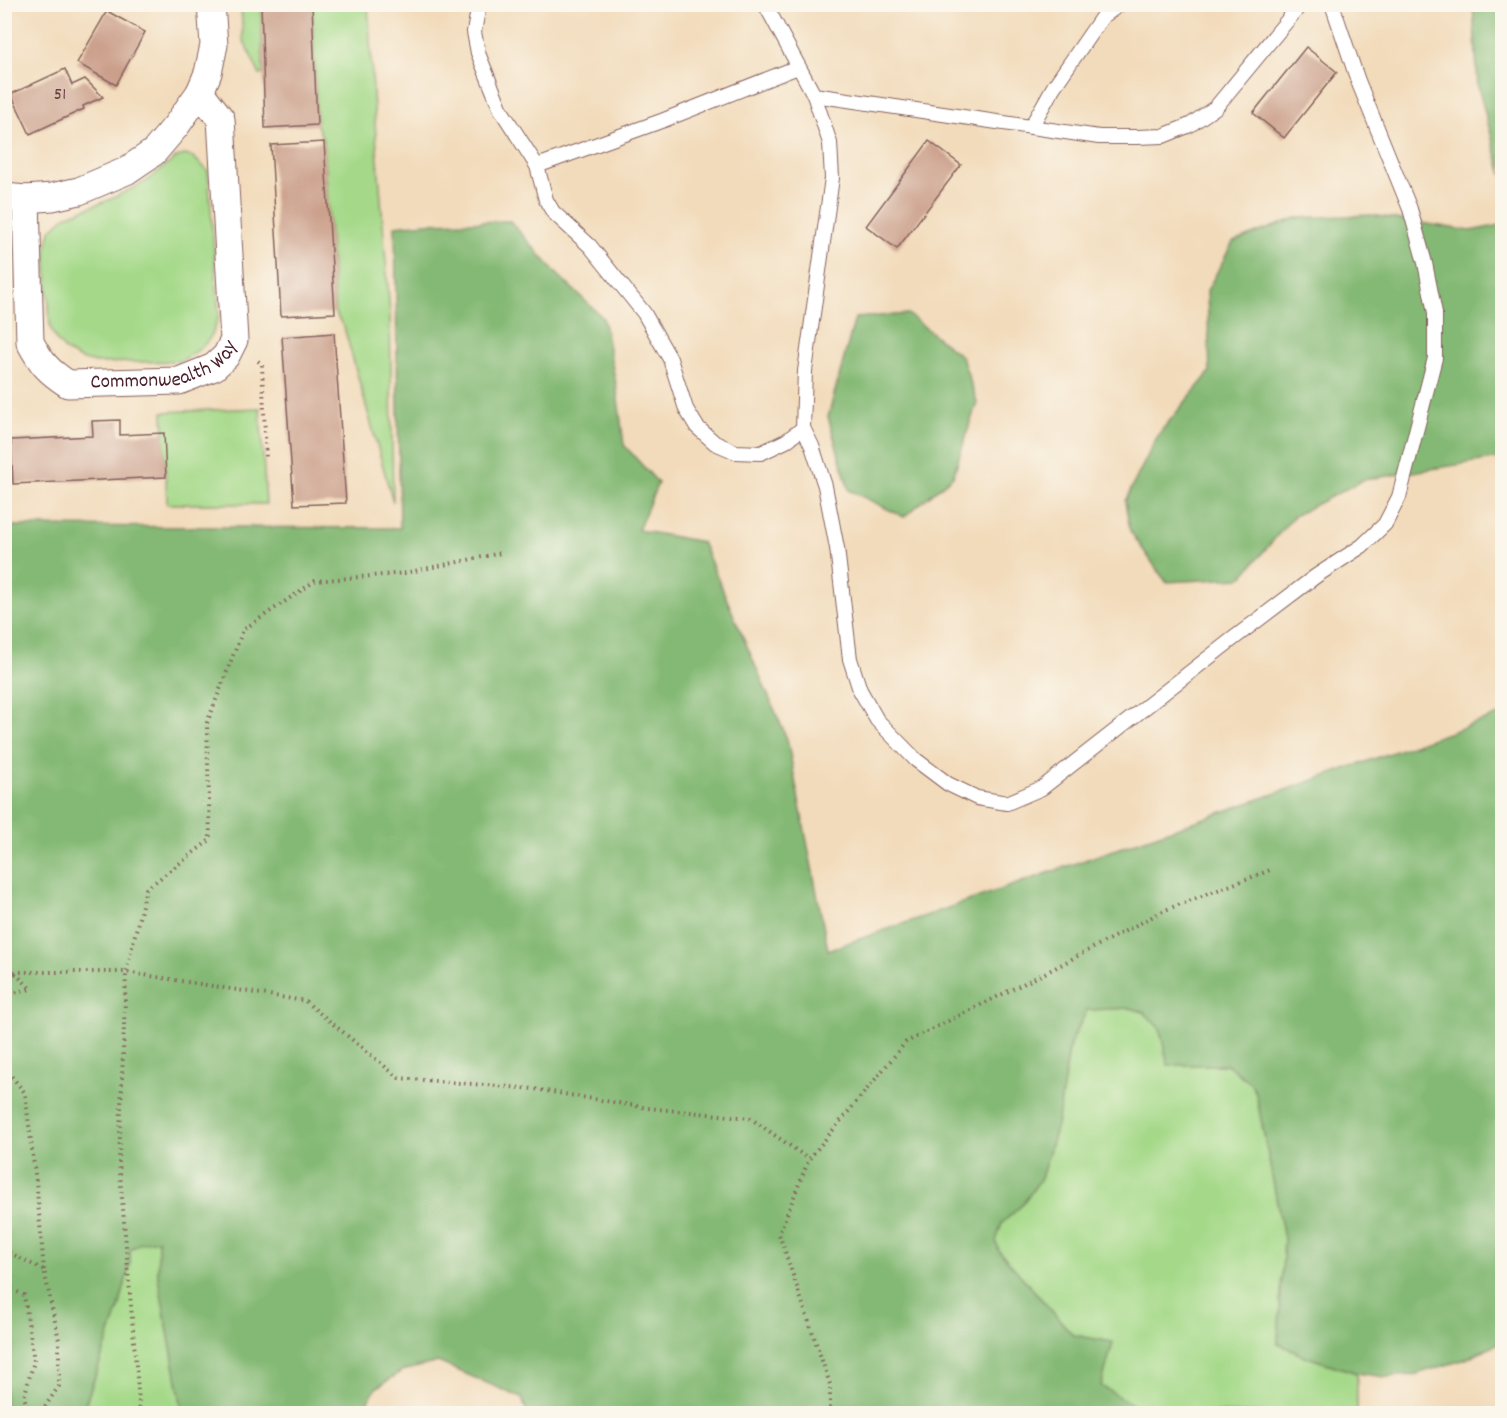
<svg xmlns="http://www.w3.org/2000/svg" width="1507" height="1418" font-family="Dekko,sans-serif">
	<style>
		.green { fill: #a5d989; stroke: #787c5a; stroke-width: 1.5 }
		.forest { fill: #84b975; stroke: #676c50; stroke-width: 1.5 }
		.building { fill: #cb9f8a }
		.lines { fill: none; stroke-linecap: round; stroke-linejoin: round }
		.service-casing { stroke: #85615d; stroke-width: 16 }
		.minor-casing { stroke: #85615d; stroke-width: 29 }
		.path { stroke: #85615d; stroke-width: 4; stroke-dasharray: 1.5 4.5; stroke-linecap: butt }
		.service { stroke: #fff; stroke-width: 14 }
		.minor { stroke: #fff; stroke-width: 27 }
		.labels { text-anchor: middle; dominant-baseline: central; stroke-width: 4.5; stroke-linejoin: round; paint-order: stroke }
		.number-label { font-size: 18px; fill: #6a3f43 }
		.street-label { font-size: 21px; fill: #4a1f2b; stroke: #fbf7ec }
	</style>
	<rect width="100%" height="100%" fill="#fbf7ec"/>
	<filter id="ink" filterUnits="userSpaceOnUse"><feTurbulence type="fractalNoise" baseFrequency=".0167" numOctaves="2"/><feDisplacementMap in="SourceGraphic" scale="12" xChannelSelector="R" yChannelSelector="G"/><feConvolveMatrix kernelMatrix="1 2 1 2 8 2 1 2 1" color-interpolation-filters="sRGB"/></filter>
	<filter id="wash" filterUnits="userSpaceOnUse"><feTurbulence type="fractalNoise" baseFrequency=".008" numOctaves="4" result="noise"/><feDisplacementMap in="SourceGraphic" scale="24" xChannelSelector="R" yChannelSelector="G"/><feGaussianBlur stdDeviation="1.35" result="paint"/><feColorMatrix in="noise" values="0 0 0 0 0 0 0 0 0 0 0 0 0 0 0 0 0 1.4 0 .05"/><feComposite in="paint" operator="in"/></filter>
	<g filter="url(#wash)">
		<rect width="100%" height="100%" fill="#f2dbbb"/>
		<g class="green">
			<path d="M261 5 263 74 260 75 243 39 241 7Z"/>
			<path d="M312 5H368L374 110 390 314 393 502 344 327 335 313 324 142 317 125Z"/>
			<path d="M185 155 193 157 208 171 219 315C217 321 215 329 212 334 206 346 192 355 180 361L96 363 80 359 66 351 57 341 50 327 46 250 51 230 66 216 109 200 145 182 177 157Z"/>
			<path d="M260 408 266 504H167L163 412Z"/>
			<path d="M1130 1008 1144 1012 1160 1029 1168 1065H1229L1251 1084 1256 1093 1284 1238 1278 1343 1301 1355 1357 1373V1413H1141L1142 1410 1101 1386 1112 1342 1073 1335 999 1251 995 1241 1002 1223 1023 1204 1041 1178 1057 1125 1070 1044 1087 1010Z"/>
			<path d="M158 1240V1277L183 1413 82 1414 119 1308 130 1263V1250L140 1243Z"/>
		</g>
		<g class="forest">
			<path d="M1473 5H1502V175L1478 87Z"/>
			<path d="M1372 215 1470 231 1502 225V481L1499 458 1363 480 1294 516 1241 578 1166 582 1130 531 1125 501 1158 435 1210 372 1207 291 1233 242 1296 218Z"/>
			<path d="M510 221 554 271 603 318 616 384 624 445 658 483 638 530 702 542 787 739 828 950 1502 714V1341L1466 1359 1413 1375 1385 1377 1357 1373 1301 1355 1278 1343 1284 1238 1256 1093 1251 1084 1228 1065H1168L1160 1029 1144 1012 1130 1008 1087 1010 1070 1044 1057 1125 1041 1178 1023 1204 1002 1223 996 1241 999 1251 1073 1335 1113 1342 1101 1386 1142 1410 1141 1413H527L522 1398 438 1362 402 1371 376 1388 366 1404 363 1413H183L158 1277V1240L140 1243 130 1250V1263L119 1308 82 1413H5V526L400 528 395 226 427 223Z"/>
			<path d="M908 314 962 357 977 402 953 476 904 517 849 490 828 417 855 318Z"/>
		</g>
		<g id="blocks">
			<g class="building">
				<path d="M261 4H312L317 125 265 128Z"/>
				<path d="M107 11 145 32 116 85 77 63Z"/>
				<path d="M1306 47 1337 72 1284 138 1253 113Z"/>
				<path d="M65 69 72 85 85 79 103 97 83 106 84 109 30 134 11 94Z"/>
				<path d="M929 141 961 165 897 249 866 226Z"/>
				<path d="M324 142 335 313 281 316 271 145Z"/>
				<path d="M334 333 346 503 294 505 282 337Z"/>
				<path d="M120 420V435L164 433 166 477 13 484 11 440 93 436 92 421Z"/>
			</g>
		</g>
	</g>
	<g filter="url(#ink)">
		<use href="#blocks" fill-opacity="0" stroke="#85615d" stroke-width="1.5"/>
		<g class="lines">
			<g class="service-casing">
				<g id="service">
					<path d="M482 4 478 10 474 32 478 53 501 110 537 166 546 200 553 212 590 246 644 313 670 359 686 409 697 427 715 443 736 452 761 453 786 441 803 428"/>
					<path d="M765 4 814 95 1099 137H1137L1163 136 1190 125 1216 107 1301 4"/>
					<path d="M814 95 830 143 832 178 805 371 803 428 812 446 825 486 837 548 850 659 860 690 877 720 916 760 948 784 977 798 1007 803 1042 788 1230 641 1316 576 1362 546 1385 524 1399 497 1435 358V313L1425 263 1410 209 1358 81 1332 4"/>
					<path d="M1031 127 1053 88 1102 17 1120 4"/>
					<path d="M537 166 664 120 798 67"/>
				</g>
			</g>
			<g class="minor-casing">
				<g id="minor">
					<path id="s1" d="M4 197 26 199 30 342C41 363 48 371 68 384L179 381 214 367 226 356 234 340 221 119 200 92"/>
					<path d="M26 199 52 197 79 191 126 171 154 152 176 126 200 92 208 73 214 45 211 4"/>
				</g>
			</g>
			<g class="path">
				<path d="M258 361 262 364 266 459"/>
				<path d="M4 972H14L31 989 4 995"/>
				<path d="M14 972H126L305 1001 399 1078 534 1089 648 1108 750 1118 809 1159"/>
				<path d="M4 1067 25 1093 37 1190 44 1270"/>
				<path d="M4 1250 44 1270 59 1340V1386L40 1414"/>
				<path d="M4 1306 8 1287 24 1295 34 1361 24 1397 30 1414"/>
				<path d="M140 1414 119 1162 126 972 146 889 210 840 207 723 243 630 315 581 405 573 501 553"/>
				<path d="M830 1414V1384L779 1234 809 1159 906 1042 1049 971 1165 910 1273 869"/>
			</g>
			<use href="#service" class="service"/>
			<use href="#minor" class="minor"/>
		</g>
	</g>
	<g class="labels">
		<g class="number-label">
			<text x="60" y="95">51</text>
		</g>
		<g class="street-label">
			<text stroke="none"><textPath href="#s1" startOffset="324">Commonwealth Way</textPath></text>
		</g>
	</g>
	<rect width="1507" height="1418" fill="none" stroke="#fbf7ec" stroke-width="24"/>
</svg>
